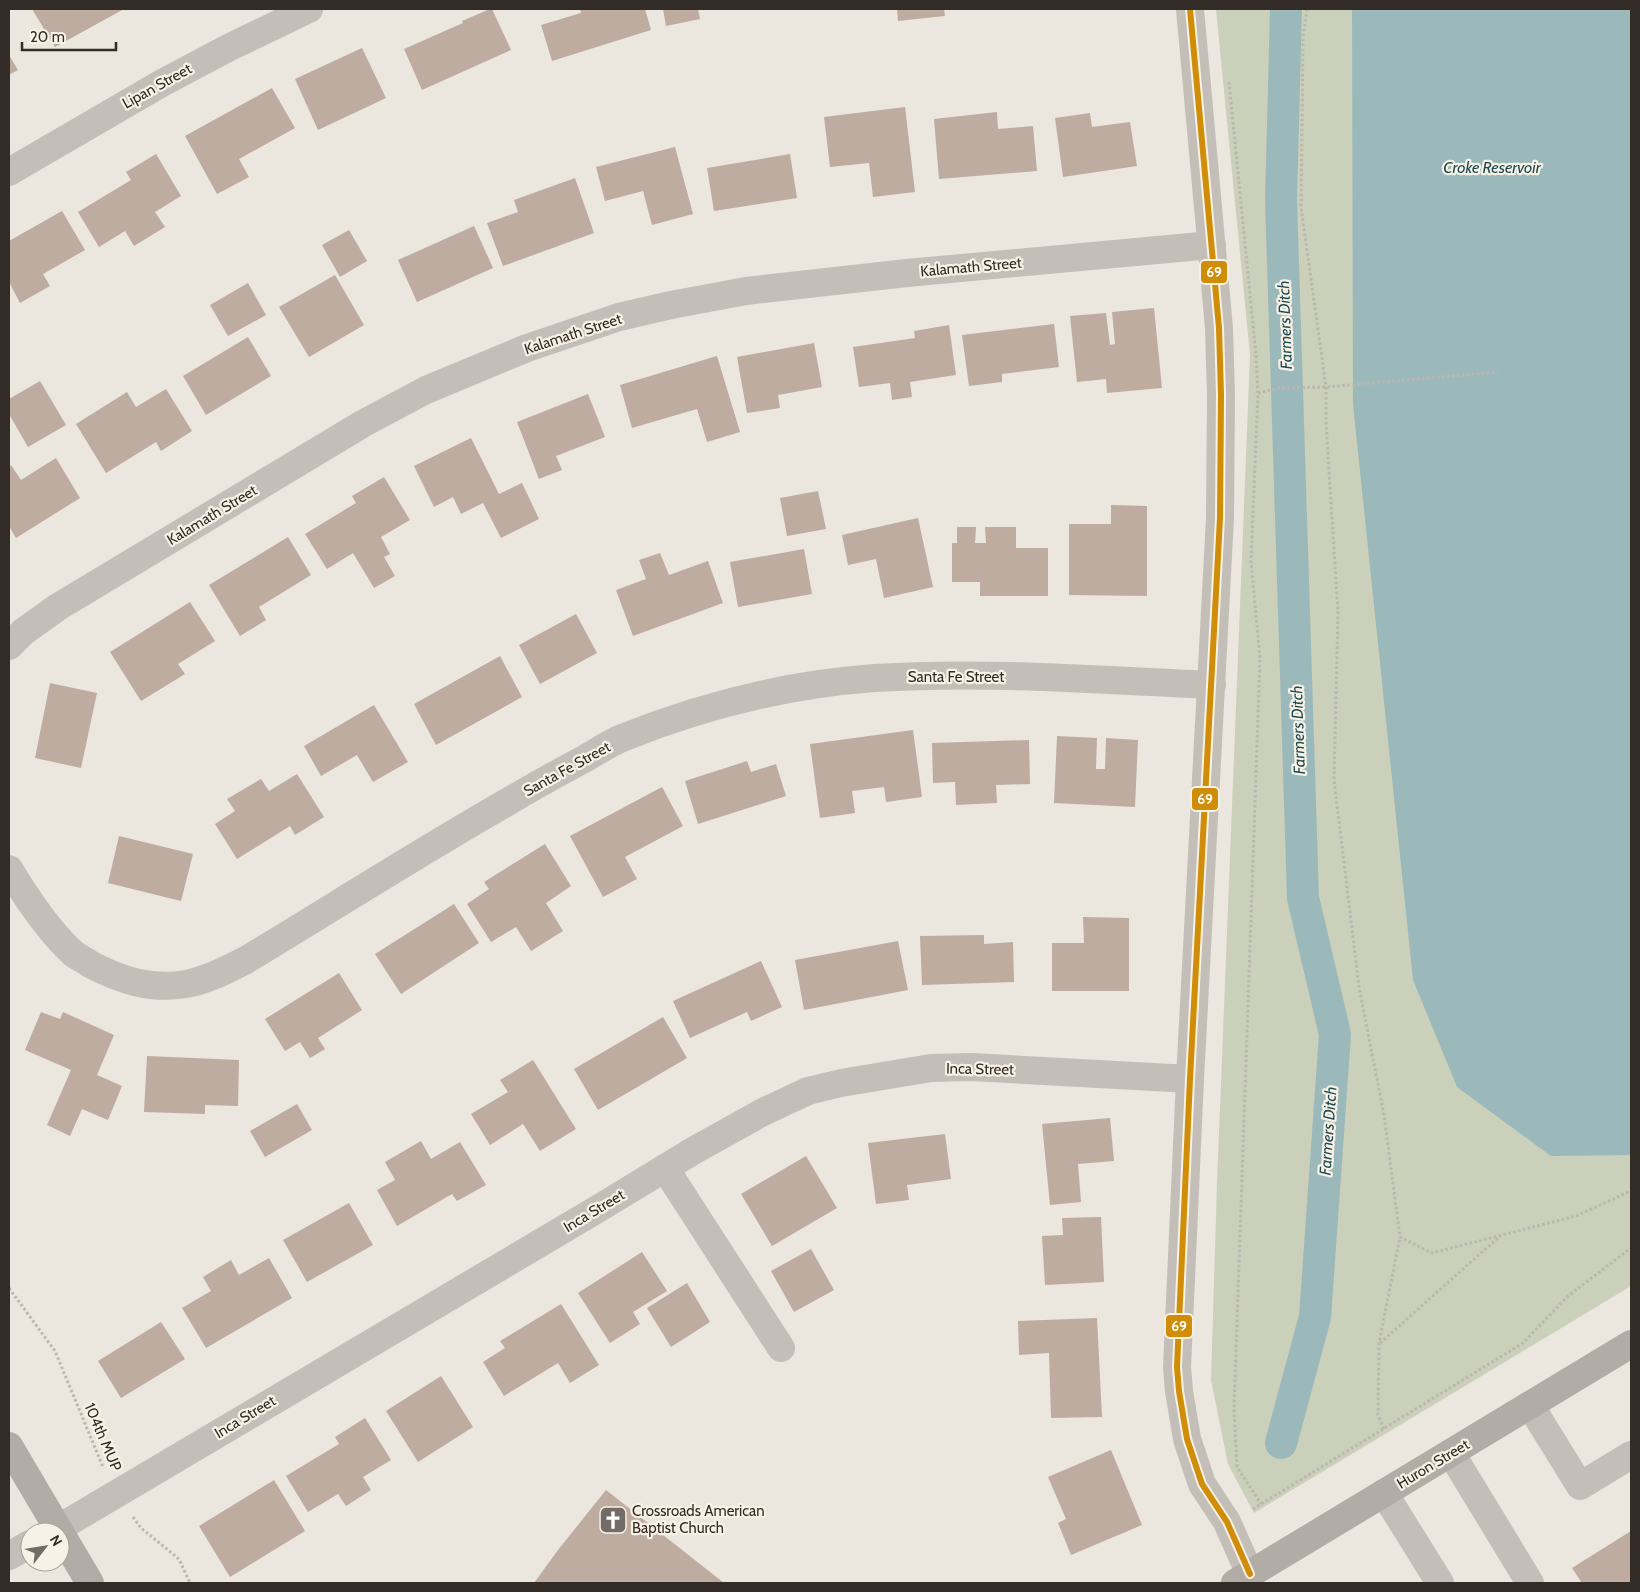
<svg xmlns="http://www.w3.org/2000/svg" width="1640" height="1592" font-family="Cabin,sans-serif">
	<style>
		.green { fill: #cad0b9 }
		.water { fill: #9bb9bb }
		.lines { fill: none; stroke-linecap: round; stroke-linejoin: round }
		.canal { stroke: #9bb9bb; stroke-width: 32 }
		.building { fill: #beaca0 }
		.path { stroke: #bcb6b0; stroke-width: 3; stroke-dasharray: 2.5 2.5; stroke-linecap: butt }
		.minor { stroke: #c3beb8; stroke-width: 28 }
		.major { stroke: #b2aca7; stroke-width: 28 }
		.bus-1-casing { stroke: #f8f1e5; stroke-width: 10 }
		.bus-1 { stroke: #d08d08; stroke-width: 6 }
		.labels { text-anchor: middle; dominant-baseline: central; stroke-width: 4.5; stroke-linejoin: round; paint-order: stroke }
		.street-label { font-size: 15px; fill: #332b26; stroke: #f8f1e5 }
		.poi-label { font-size: 15px; fill: #332b26; stroke: #f8f1e5; text-anchor: start }
		.water-label { font-size: 16px; font-style: italic; fill: #1e4b53; stroke: #f8f1e5 }
		.line-badge { stroke: #f8f1e5; stroke-width: 2 }
		.badge-label { font-size: 14px; text-anchor: middle; font-weight: bold; fill: #fff }
	</style>
	<rect width="100%" height="100%" fill="#ebe6de"/>
	<path class="green" d="M1216 9H1631V1286L1254 1513 1228 1464 1211 1380 1217 1184 1250 355Z"/>
	<path class="water" d="M1352 9H1631V1155L1551 1156 1457 1087 1413 980 1353 404Z"/>
	<g class="lines">
		<path class="canal" d="M1281 1443 1315 1317 1335 1034 1303 898 1281 200 1286 9"/>
	</g>
	<g class="building">
		<path d="M32 9H124L55 47Z"/>
		<path d="M490 9H492L511 50 422 90 404 49 463 23 462 21Z"/>
		<path d="M580 9H645L651 30 552 61 541 25 581 13Z"/>
		<path d="M663 9H698L700 19 666 26Z"/>
		<path d="M897 9H944L945 16 898 21Z"/>
		<path d="M362 48 386 98 318 130 295 79Z"/>
		<path d="M9 55 18 70 9 75Z"/>
		<path d="M272 88 295 128 239 159 249 177 217 194 185 136Z"/>
		<path d="M905 107 915 192 873 197 869 163 830 167 824 117Z"/>
		<path d="M997 112 998 129 1033 126 1037 171 939 179 934 119Z"/>
		<path d="M1090 113 1092 127 1130 122 1137 166 1063 177 1055 118Z"/>
		<path d="M675 147 693 214 652 225 643 191 605 201 596 167Z"/>
		<path d="M156 154 181 196 155 212 165 227 134 246 125 231 99 247 78 212 131 180 126 172Z"/>
		<path d="M790 154 797 198 714 211 707 168Z"/>
		<path d="M575 178 594 233 503 266 487 223 518 212 514 200Z"/>
		<path d="M62 211 85 250 43 274 50 286 20 303 9 282V241Z"/>
		<path d="M474 226 493 268 417 302 398 260Z"/>
		<path d="M349 230 367 261 340 277 322 245Z"/>
		<path d="M335 275 364 325 309 357 279 307Z"/>
		<path d="M248 283 266 315 228 336 210 305Z"/>
		<path d="M1154 308 1162 388 1107 393 1106 379 1077 382 1070 316 1106 313 1110 345 1115 344 1112 312Z"/>
		<path d="M1054 324 1059 367 1002 374V382L969 386 962 335Z"/>
		<path d="M949 325 956 375 910 382 912 397 892 400 890 383 859 387 853 347 915 338 914 331Z"/>
		<path d="M248 337 271 376 206 415 183 376Z"/>
		<path d="M814 343 822 387 778 395 780 408 747 413 737 357Z"/>
		<path d="M717 356 740 432 707 442 697 409 632 428 620 385Z"/>
		<path d="M40 381 66 425 28 447 9 414V399Z"/>
		<path d="M166 389 192 431 161 451 156 442 106 473 76 424 127 392 136 407Z"/>
		<path d="M588 394 605 437 556 456 562 470 539 479 517 422Z"/>
		<path d="M471 438 499 494 522 483 539 519 501 538 483 503 461 514 453 497 434 507 414 466Z"/>
		<path d="M56 458 80 498 16 538 9 526V467L11 465 21 480Z"/>
		<path d="M384 477 410 520 381 537 390 554 384 557 395 576 374 588 353 553 327 569 305 534 356 503 352 496Z"/>
		<path d="M818 491 826 529 787 536 780 498Z"/>
		<path d="M1111 505 1147 506V596L1069 595V524H1111Z"/>
		<path d="M918 518 933 587 884 598 876 559 848 565 842 535Z"/>
		<path d="M957 527H976L975 543H986L985 527H1016V548H1048V596H980V582H952V543H957Z"/>
		<path d="M288 537 311 575 259 607 266 620 240 636 209 585Z"/>
		<path d="M804 549 812 594 738 607 730 562Z"/>
		<path d="M660 553 669 575 708 561 723 603 633 636 616 590 646 579 639 560Z"/>
		<path d="M190 602 215 641 178 664 185 674 141 701 110 652Z"/>
		<path d="M576 614 597 653 540 684 519 645Z"/>
		<path d="M500 656 522 697 436 745 414 704Z"/>
		<path d="M50 683 97 693 81 768 35 758Z"/>
		<path d="M374 705 408 762 373 782 357 755 321 776 304 746Z"/>
		<path d="M913 730 922 797 886 802 884 787 852 791 855 813 820 818 810 744Z"/>
		<path d="M1057 736 1097 738 1096 769H1105L1106 738 1138 740 1135 807 1054 803Z"/>
		<path d="M1029 740 1030 784 996 785 997 803 956 805 955 782 933 783 932 743Z"/>
		<path d="M747 761 751 772 776 764 786 796 698 824 685 781Z"/>
		<path d="M297 774 324 817 295 835 290 826 237 859 215 824 235 811 227 799 261 779 269 791Z"/>
		<path d="M662 787 683 826 625 857 637 879 603 897 570 836Z"/>
		<path d="M119 836 193 854 181 901 108 883Z"/>
		<path d="M545 844 571 886 546 903 563 931 531 951 516 927 491 942 467 904 489 889 484 882Z"/>
		<path d="M454 904 479 943 401 994 375 954Z"/>
		<path d="M1083 917 1129 918V991H1052V943H1084Z"/>
		<path d="M984 935V944L1013 942 1014 982 922 985 920 936Z"/>
		<path d="M898 941 908 990 804 1010 795 960Z"/>
		<path d="M761 961 782 1007 751 1021 747 1012 690 1038 673 1001Z"/>
		<path d="M339 973 362 1010 318 1038 325 1049 310 1058 300 1042 285 1051 265 1019Z"/>
		<path d="M41 1012 60 1019 63 1012 114 1035 97 1075 122 1086 108 1120 82 1109 70 1136 47 1125 71 1070 25 1050Z"/>
		<path d="M663 1017 687 1058 598 1110 574 1069Z"/>
		<path d="M147 1056 239 1060 238 1106 205 1105V1114L144 1112Z"/>
		<path d="M533 1060 576 1129 540 1151 523 1124 490 1145 471 1114 508 1092 500 1080Z"/>
		<path d="M297 1104 312 1130 265 1157 250 1131Z"/>
		<path d="M1110 1118 1114 1161 1078 1164 1081 1202 1050 1205 1042 1124Z"/>
		<path d="M945 1134 951 1179 907 1185 909 1200 876 1204 868 1143Z"/>
		<path d="M421 1141 431 1159 460 1142 486 1185 457 1201 452 1194 397 1226 377 1190 395 1180 385 1162Z"/>
		<path d="M806 1156 837 1208 772 1246 741 1194Z"/>
		<path d="M349 1203 373 1245 307 1282 283 1240Z"/>
		<path d="M1101 1217 1104 1282 1045 1285 1042 1236 1063 1235 1062 1218Z"/>
		<path d="M811 1249 834 1290 794 1312 771 1271Z"/>
		<path d="M642 1252 667 1291 633 1312 640 1324 610 1343 578 1293Z"/>
		<path d="M269 1258 292 1298 206 1348 182 1308 211 1291 203 1277 231 1260 239 1275Z"/>
		<path d="M687 1283 710 1322 671 1347 647 1308Z"/>
		<path d="M561 1304 599 1365 570 1383 558 1363 504 1396 483 1362 505 1348 500 1341Z"/>
		<path d="M1097 1318 1102 1417 1051 1418 1049 1353 1019 1355 1018 1321Z"/>
		<path d="M161 1322 185 1359 121 1398 98 1361Z"/>
		<path d="M441 1376 473 1427 418 1462 386 1411Z"/>
		<path d="M365 1418 391 1460 363 1477 371 1490 346 1506 338 1494 308 1512 286 1476 339 1444 335 1437Z"/>
		<path d="M1111 1450 1142 1525 1071 1555 1058 1523 1066 1519 1048 1477Z"/>
		<path d="M274 1480 305 1531 230 1577 199 1526Z"/>
		<path d="M606 1490 724 1583H534L558 1550Z"/>
		<path d="M1631 1531V1583H1582L1572 1568Z"/>
	</g>
	<g class="lines">
		<g class="path">
			<path d="M1307 9 1303 37 1301 207 1326 387V423L1338 613 1334 780 1359 987 1384 1115 1400 1237 1432 1253 1576 1216 1631 1191"/>
			<path d="M1229 82 1256 355 1258 393 1251 561 1260 658 1234 1409 1237 1467 1261 1504"/>
			<path d="M1258 393 1279 388 1326 387 1498 372"/>
			<path d="M9 1288 55 1351 103 1467"/>
			<path d="M1380 1343 1500 1236"/>
			<path d="M1384 1429 1378 1415 1379 1343 1400 1237"/>
			<path d="M1253 1509 1523 1343 1568 1296 1631 1248"/>
			<path d="M133 1517 141 1528 179 1559 190 1583"/>
		</g>
		<g class="minor">
			<path d="M1190 9 1219 328 1221 395 1220 518 1190 1079 1177 1367 1179 1391 1187 1439 1202 1484 1227 1522 1250 1574"/>
			<path d="M9 172 162 83 230 47 309 9"/>
			<path d="M9 646 23 632 58 607 364 423 426 390 527 348 619 317 671 305 746 291 907 273 1212 245"/>
			<path d="M9 869C26 897 49 932 74 954 79 958 85 960 90 964 120 980 151 990 186 984 207 980 227 970 246 960 332 908 417 854 504 804 531 788 558 773 586 758 598 751 610 743 622 738 702 706 789 684 875 678 987 671 1100 680 1212 685"/>
			<path d="M665 1168 781 1348"/>
			<path d="M1530 1405 1580 1486 1631 1455"/>
			<path d="M1451 1453 1530 1583"/>
			<path d="M1384 1493 1440 1583"/>
			<path d="M52 1532 596 1210 693 1151 763 1112 808 1091 841 1083 931 1068 972 1067 1190 1079"/>
			<path d="M9 1556 30 1544"/>
		</g>
		<g class="major">
			<path d="M9 1446 90 1583"/>
			<path d="M1235 1583 1631 1344"/>
		</g>
		<g class="bus-1-casing">
			<path id="bus-1" d="M1190 9 1219 328 1221 395 1220 518 1190 1079 1177 1367 1179 1391 1187 1439 1202 1484 1227 1522 1250 1574"/>
		</g>
		<use href="#bus-1" class="bus-1"/>
	</g>
	<defs>
		<g id="church-square" transform="scale(1.4375)"><rect x="-9" y="-9" width="18" height="18" rx="4" fill="#736c66" stroke="#f8f1e5"/><path d="M-1.2-6h2.4v3.5h3.3v2.4h-3.3V6h-2.4V-.1h-3.3v-2.4h3.3Z" fill="#fff"/></g>
	</defs>
	<g fill-rule="evenodd">
		<use href="#church-square" x="613" y="1520"/>
	</g>
	<g class="labels">
		<g class="street-label">
			<text transform="translate(157 86) rotate(-29)">Lipan Street</text>
			<text transform="translate(971 267) rotate(-5)">Kalamath Street</text>
			<text transform="translate(573 334) rotate(-18)">Kalamath Street</text>
			<text transform="translate(212 515) rotate(-31)">Kalamath Street</text>
			<text x="956" y="677">Santa Fe Street</text>
			<text transform="translate(567 769) rotate(-29)">Santa Fe Street</text>
			<text transform="translate(980 1069) rotate(1)">Inca Street</text>
			<text transform="translate(594 1211) rotate(-31)">Inca Street</text>
			<text transform="translate(245 1417) rotate(-31)">Inca Street</text>
			<text transform="translate(103 1437) rotate(67)">104th MUP</text>
			<text transform="translate(1433 1464) rotate(-31)">Huron Street</text>
		</g>
		<g class="poi-label">
			<text x="632" y="1511">Crossroads American<tspan x="632" dy="17">Baptist Church</tspan></text>
		</g>
		<g class="water-label">
			<text x="1492" y="167">Croke Reservoir</text>
			<text transform="translate(1285 325) rotate(-92)">Farmers Ditch</text>
			<text transform="translate(1298 730) rotate(-92)">Farmers Ditch</text>
			<text transform="translate(1328 1131) rotate(-86)">Farmers Ditch</text>
		</g>
	</g>
	<g class="line-badge">
		<rect x="1200" y="260" width="28" height="24" rx="5" fill="#d08d08"/>
		<rect x="1191" y="787" width="28" height="24" rx="5" fill="#d08d08"/>
		<rect x="1165" y="1314" width="28" height="24" rx="5" fill="#d08d08"/>
	</g>
	<g class="badge-label">
		<text x="1214" y="277">69</text>
		<text x="1205" y="804">69</text>
		<text x="1179" y="1331">69</text>
	</g>
	<rect width="1640" height="1592" fill="none" stroke="#332b26" stroke-width="20"/>
	<g transform="translate(45 1547) rotate(59)"><circle r="24" fill="#f8f1e5" stroke="#a9a299"/>
	<path d="M0-4L9 19L0 12L-9 19Z" fill="#736c66"/>
	<text y="-8" font-size="14" font-weight="bold" text-anchor="middle" fill="#332b26">N</text>
	</g>
	<path d="M22 42v8h94v-8" fill="none" stroke="#332b26" stroke-width="2.5"/>
	<text x="30" y="42" font-size="15" fill="#332b26" stroke="#f8f1e5" stroke-width="4" paint-order="stroke">20 m</text>
</svg>
